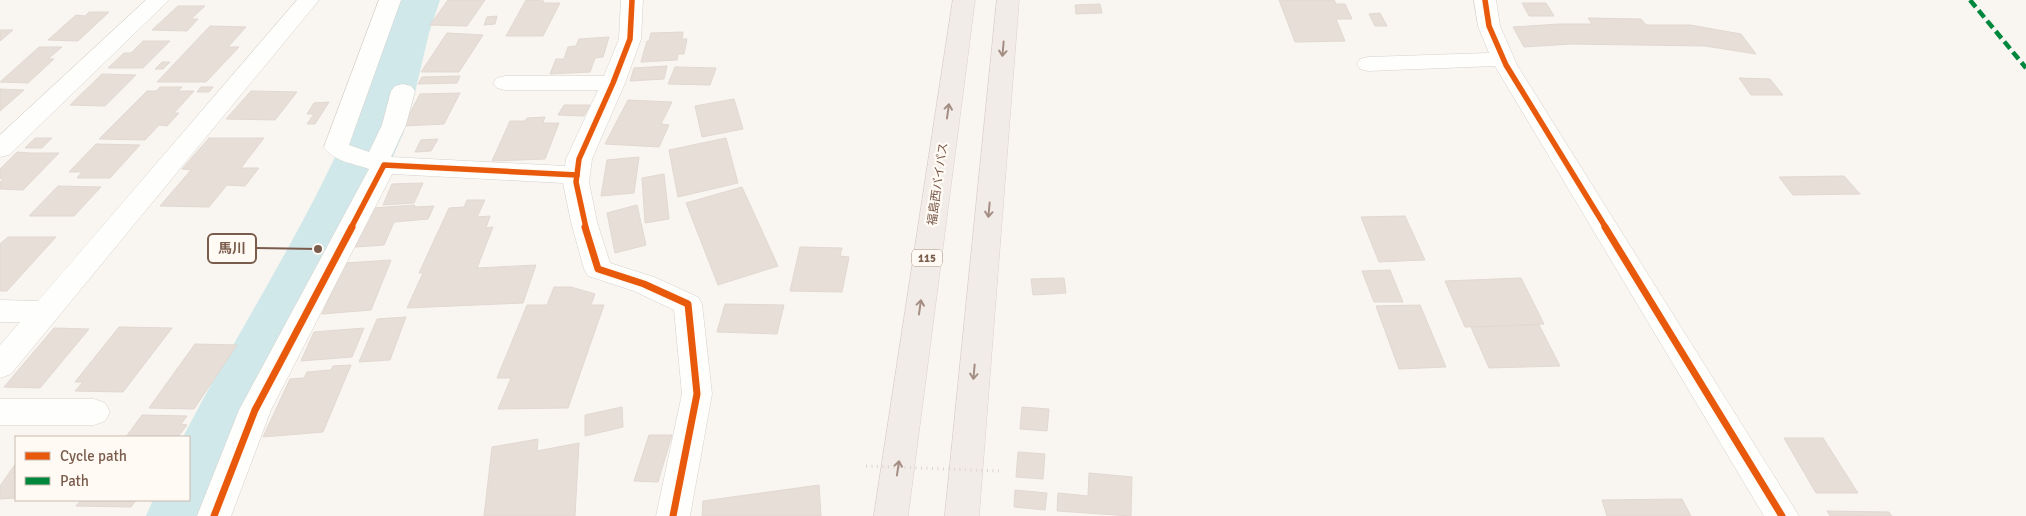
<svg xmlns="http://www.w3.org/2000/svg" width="2026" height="516" font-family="Signika,'Noto Sans JP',sans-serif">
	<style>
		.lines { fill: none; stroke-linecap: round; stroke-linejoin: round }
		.river { fill: #d0e8ea; fill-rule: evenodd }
		.building { fill: #e6ded7; stroke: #e2d8d2 }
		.minor-casing { stroke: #d7d1cb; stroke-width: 1 }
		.trunk-casing { stroke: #dad1cc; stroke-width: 1 }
		.minor { fill: #fefefd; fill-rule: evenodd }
		.trunk { fill: #f2ece8; fill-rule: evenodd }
		.path-bridge { stroke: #dcd5d0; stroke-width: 3; stroke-dasharray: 1 4.5; stroke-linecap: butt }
		.quiet { stroke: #00873e; stroke-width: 4.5; stroke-dasharray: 9 4.5; stroke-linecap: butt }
		.cycleway-far1-casing { stroke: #fffaf3; stroke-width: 8 }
		.cycleway-casing { stroke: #fffaf3; stroke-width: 10 }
		.cycleway-far1 { stroke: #e8590c; stroke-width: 5.5 }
		.cycleway { stroke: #e8590c; stroke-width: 7 }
		.oneway { stroke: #a48e83 }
		.labels { text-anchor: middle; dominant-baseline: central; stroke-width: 4.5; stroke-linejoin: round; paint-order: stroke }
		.shield { fill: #fffaf3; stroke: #a28b7f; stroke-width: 1 }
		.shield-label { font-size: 11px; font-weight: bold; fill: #7a5c4d }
		.street-label { font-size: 12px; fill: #7a5c4d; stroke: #fffaf3 }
		.leader { fill: none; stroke: #7a5c4d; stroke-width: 2 }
		.callout-dot { fill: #7a5c4d; stroke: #fffaf3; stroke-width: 2 }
		.callout { fill: #fffaf3; stroke: #7a5c4d; stroke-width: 2 }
		.callout-label { font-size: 14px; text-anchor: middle; font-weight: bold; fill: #7a5c4d }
	</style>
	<rect width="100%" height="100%" fill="#f9f5f0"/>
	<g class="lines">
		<path class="river" d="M390 0H440L429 33 413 101 403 134 360 230 267 419 226 516H146L153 500H189V437H183C235 336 300 237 346 133 364 90 371 43 390 0Z"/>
	</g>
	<g class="building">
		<path d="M448 0H485L467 26 430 25Z"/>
		<path d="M526 0 544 1 543 3H560L543 36H506Z"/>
		<path d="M1279 0H1334L1336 4H1345L1352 19H1336L1345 41 1295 42Z"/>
		<path d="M1522 3H1546L1554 16H1529Z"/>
		<path d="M1100 4 1102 13 1076 14 1075 5Z"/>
		<path d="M178 6H205L191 19H198L187 31 152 30Z"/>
		<path d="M89 12H109L78 41 48 40 76 15 85 16Z"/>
		<path d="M1380 13 1387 26H1375L1369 14Z"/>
		<path d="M497 16 495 24 484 25 487 17Z"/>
		<path d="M1588 18 1641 19 1646 25H1690L1741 34 1756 54 1705 46 1571 44 1524 47 1513 27 1559 24H1592Z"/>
		<path d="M210 26 246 27 228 47H239L206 82H157Z"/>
		<path d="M0 30H13L0 41Z"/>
		<path d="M683 32 682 39H687L684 54H678L677 60 641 62 647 41H649L651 33Z"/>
		<path d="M447 33 483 35 459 72H421Z"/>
		<path d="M609 37 603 57 595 58 590 72 550 74 556 59H564L568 47 576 46 579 39Z"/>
		<path d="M143 41H170L143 68H108L124 53H131Z"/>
		<path d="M39 47H62L48 59H54L28 83 0 82Z"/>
		<path d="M162 62H170L163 69H155Z"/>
		<path d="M667 66 664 79 630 81 634 68Z"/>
		<path d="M675 67 716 68 710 85 668 84Z"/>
		<path d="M102 74 136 75 105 106 70 105Z"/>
		<path d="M460 76 457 83 418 84 422 77Z"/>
		<path d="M1739 78 1770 79 1783 95H1751Z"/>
		<path d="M160 87H182L178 91H194L174 113H179L167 126 159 125 145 140 99 139 147 91H156Z"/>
		<path d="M201 87H213L209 92H197Z"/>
		<path d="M0 89 24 90 0 111Z"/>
		<path d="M251 91 297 92 275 120 226 119Z"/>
		<path d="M460 93 444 124 403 126 420 94Z"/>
		<path d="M734 99 743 129 702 137 695 106Z"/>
		<path d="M628 100 672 102 661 124 669 125 659 147 605 144Z"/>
		<path d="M329 102 315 124H307L314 114H307L314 103Z"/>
		<path d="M564 105H590L584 116 558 115Z"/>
		<path d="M545 117 543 123H559L545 159 492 161 510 121H525L527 118Z"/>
		<path d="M35 138H52L42 148H25Z"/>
		<path d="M209 138H264L241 168H259L245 186 227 185 209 207 160 206 191 170 182 169Z"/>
		<path d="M726 138 738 183 678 197 669 150Z"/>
		<path d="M438 139 431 151 415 152 421 140Z"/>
		<path d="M96 144 140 145 110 178H77L82 172H69Z"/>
		<path d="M17 152 30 153H59L23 190 0 189V182L3 179 0 178V169Z"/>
		<path d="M639 157 634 193 601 196 607 160Z"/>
		<path d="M664 174 669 219 645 223 642 178Z"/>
		<path d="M1844 176 1860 194 1793 195 1779 177Z"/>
		<path d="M423 183 414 203 383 205 392 184Z"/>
		<path d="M58 186 101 187 74 216H29Z"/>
		<path d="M742 187 778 266 718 285 686 203Z"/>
		<path d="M467 200H485L477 217 490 216 486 228 493 227 477 268 536 265 523 303 407 308 423 273H419L449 208 464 207Z"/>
		<path d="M415 205 414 207 434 206 428 219 394 222 384 245 355 247 372 208Z"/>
		<path d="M637 205 646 245 615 253 607 213Z"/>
		<path d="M1405 216 1425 260 1379 262 1361 217Z"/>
		<path d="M8 237H56L7 291H0V244Z"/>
		<path d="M800 247 842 248 840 256 849 257 842 292 790 291Z"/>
		<path d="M391 260 371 310 322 314 345 263Z"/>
		<path d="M1390 270 1403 302H1374L1362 271Z"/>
		<path d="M1064 278 1066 293 1033 295 1031 279Z"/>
		<path d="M1521 278 1544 324 1465 327 1445 281Z"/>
		<path d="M554 287H571L595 294 591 305H604L568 408 498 409 511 378H497L527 305H547Z"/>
		<path d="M725 304 784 305 777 334 717 332Z"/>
		<path d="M1420 305 1446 367 1399 369 1376 306Z"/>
		<path d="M406 317 390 360 359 362 377 319Z"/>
		<path d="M1539 325 1560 366 1489 368 1471 327Z"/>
		<path d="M119 327 172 328 123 392 75 391 83 382H75Z"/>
		<path d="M54 328 89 329 40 388 4 387Z"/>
		<path d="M364 328 352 357 301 361 314 332Z"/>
		<path d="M195 344 237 345 194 409 149 408Z"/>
		<path d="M351 365 323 432 263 437 290 379 304 378 307 372 331 370 333 366Z"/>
		<path d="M622 407 623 427 585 436V415Z"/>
		<path d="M1022 407 1049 409 1047 431 1020 429Z"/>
		<path d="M142 415 187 416 181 424 187 425 178 437H126Z"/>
		<path d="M649 435H672L658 482 634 481Z"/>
		<path d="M1784 438H1823L1858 493H1816Z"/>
		<path d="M538 439 537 451 579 443 575 516H484L492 447Z"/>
		<path d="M1018 452 1045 454 1043 479 1016 477Z"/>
		<path d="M16 463V498L0 499V486Z"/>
		<path d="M1089 473 1132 477 1131 516 1057 511 1058 493 1088 496Z"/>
		<path d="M819 485 821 516H702L703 501Z"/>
		<path d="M1015 490 1047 493 1045 510 1014 507Z"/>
		<path d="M1682 499 1691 516H1607L1602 500Z"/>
		<path d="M81 500H136L131 507 76 506Z"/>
		<path d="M1827 511 1889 512 1892 516H1830Z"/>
	</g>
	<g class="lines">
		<g class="minor-casing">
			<g id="minor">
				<path d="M146 0H169L9 155 0 157V135Z"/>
				<path d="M297 0H319L11 374 0 378V345L20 322H0V300L38 301Z"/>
				<path d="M379 0H401L349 145 369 152 382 125 391 91 395 86 403 84 411 86 415 91 406 125 391 157 565 166 566 159 598 90H505L497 88 493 83 497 78 505 76H604L619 39 621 0H643L641 39 625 83 592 159 589 182 597 222 610 263 654 277 698 297 702 304 712 394 690 516H656L682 394 674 310 634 291 588 276 584 269 571 222 563 183 392 174 271 410 231 516H197L239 410 369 169C353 163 334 162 324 147Z"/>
				<path d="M1474 0H1496L1500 26 1517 65 1799 516H1764L1495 66 1368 71 1360 69 1357 64 1360 59 1368 57 1489 53 1478 26Z"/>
				<path d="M0 399H94L105 403 110 412 105 421 94 425H0Z"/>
			</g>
		</g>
		<g class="trunk-casing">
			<g id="trunk">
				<path d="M953 0H975L908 516H874Z"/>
				<path d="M997 0H1019L979 516H945Z"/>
			</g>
		</g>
		<use href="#minor" class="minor"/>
		<use href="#trunk" class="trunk"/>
		<path class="path-bridge" d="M866 466 999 471"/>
		<path class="quiet" d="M1970 0 2026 68"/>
		<g class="cycleway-far1-casing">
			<g id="cycleway-far1">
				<path d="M1485 0 1489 26 1506 65 1606 228"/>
				<path d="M351 228 384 165 577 175"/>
				<path d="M586 228 576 182 579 159 613 83 630 39 632 0"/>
			</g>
		</g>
		<g class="cycleway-casing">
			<g id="cycleway">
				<path d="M585 227 598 269 644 284 688 304 697 394 673 516"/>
				<path d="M1605 227 1782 516"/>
				<path d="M214 516 255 410 352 227"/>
			</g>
		</g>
		<use href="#cycleway-far1" class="cycleway-far1"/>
		<use href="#cycleway" class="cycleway"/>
	</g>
	<defs><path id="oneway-shaft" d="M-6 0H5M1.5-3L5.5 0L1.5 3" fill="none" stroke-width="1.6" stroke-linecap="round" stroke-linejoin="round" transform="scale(1.25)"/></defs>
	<g class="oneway">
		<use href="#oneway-shaft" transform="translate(1003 49) rotate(95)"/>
		<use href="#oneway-shaft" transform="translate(948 111) rotate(-82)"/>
		<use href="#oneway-shaft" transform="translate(989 210) rotate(95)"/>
		<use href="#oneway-shaft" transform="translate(920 307) rotate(-82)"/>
		<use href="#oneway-shaft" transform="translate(974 372) rotate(95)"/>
		<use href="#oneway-shaft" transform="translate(898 468) rotate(-82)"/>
	</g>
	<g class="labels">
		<rect class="shield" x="912" y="249.5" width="30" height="17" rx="4"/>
		<g class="shield-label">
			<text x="927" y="258">115</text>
		</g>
		<g class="street-label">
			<text transform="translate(938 184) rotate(-82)">福島西バイパス</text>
		</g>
	</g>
	<path class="leader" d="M318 249L256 248"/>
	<circle class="callout-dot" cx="318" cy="249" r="5"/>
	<rect class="callout" x="208" y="234" width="48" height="29" rx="5"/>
	<g class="callout-label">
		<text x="232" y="253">馬川</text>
	</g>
	<rect x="15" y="436" width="175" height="65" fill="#fffaf3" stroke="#cabbb1"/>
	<rect x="25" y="452" width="25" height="8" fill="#e8590c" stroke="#cabbb1"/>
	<text x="60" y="461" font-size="15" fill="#7a5c4d">Cycle path</text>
	<rect x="25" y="477" width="25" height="8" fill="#00873e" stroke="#cabbb1"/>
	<text x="60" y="486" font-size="15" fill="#7a5c4d">Path</text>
</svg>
